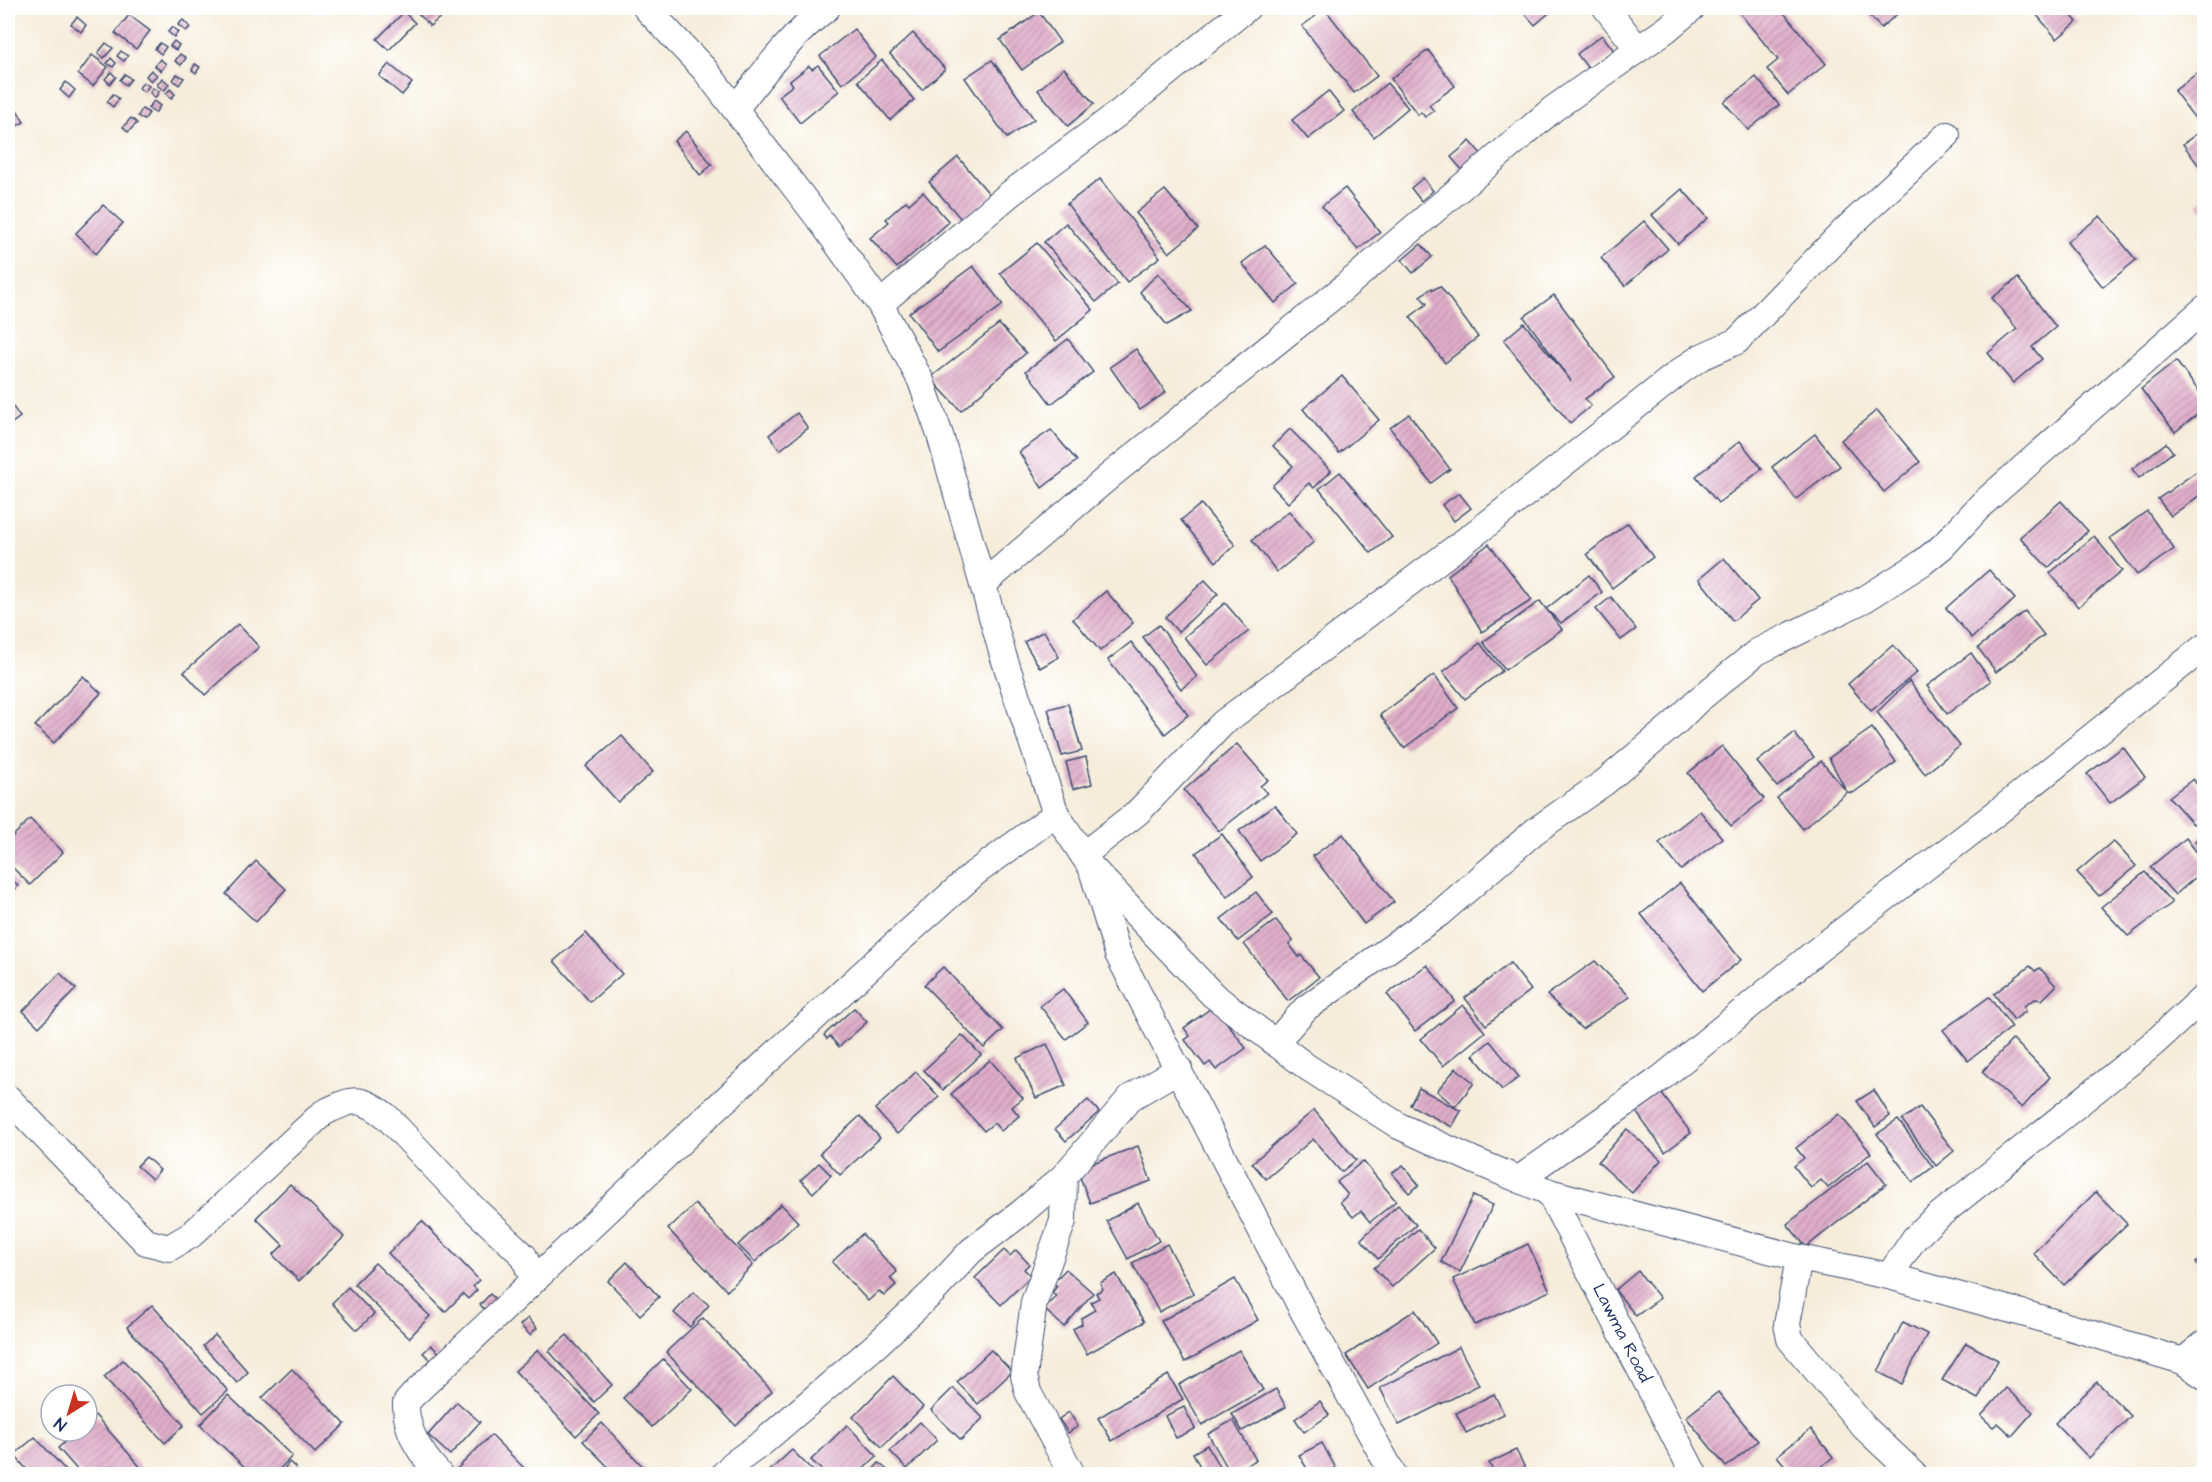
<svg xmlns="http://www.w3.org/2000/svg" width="2212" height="1482" font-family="'Architects Daughter',sans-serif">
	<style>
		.building { fill: url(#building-hatch) }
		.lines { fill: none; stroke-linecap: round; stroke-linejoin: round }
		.minor-casing { stroke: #3c4c71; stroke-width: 28 }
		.minor { stroke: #fff; stroke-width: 26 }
		.labels { text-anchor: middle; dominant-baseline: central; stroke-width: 4.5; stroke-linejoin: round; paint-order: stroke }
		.street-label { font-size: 18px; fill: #1b2f5e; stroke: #fff }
	</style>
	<defs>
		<pattern id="building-hatch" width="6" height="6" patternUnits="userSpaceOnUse" patternTransform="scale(1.5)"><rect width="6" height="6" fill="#e0aec9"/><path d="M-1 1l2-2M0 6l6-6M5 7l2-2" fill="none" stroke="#b58ea6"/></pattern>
	</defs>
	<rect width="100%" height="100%" fill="#fff"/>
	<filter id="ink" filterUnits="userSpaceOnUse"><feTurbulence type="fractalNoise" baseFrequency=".0167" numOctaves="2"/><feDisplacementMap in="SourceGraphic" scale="12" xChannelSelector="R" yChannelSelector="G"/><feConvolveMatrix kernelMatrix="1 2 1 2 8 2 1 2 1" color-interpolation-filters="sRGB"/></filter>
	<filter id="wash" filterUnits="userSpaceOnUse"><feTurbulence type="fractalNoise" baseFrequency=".008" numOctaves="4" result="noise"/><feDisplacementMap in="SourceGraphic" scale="24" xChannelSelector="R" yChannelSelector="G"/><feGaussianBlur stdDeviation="1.35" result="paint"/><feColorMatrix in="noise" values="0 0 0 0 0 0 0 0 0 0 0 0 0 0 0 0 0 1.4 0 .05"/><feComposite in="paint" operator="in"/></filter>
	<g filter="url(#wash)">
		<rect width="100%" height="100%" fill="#f5edda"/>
		<g id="blocks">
			<g class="building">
				<path d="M416 8H451L430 26 414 9Z"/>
				<path d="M1458 8H1473L1464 15Z"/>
				<path d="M1520 8H1555L1535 25Z"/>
				<path d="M1740 8H1780L1826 64 1788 95 1767 69 1778 60 1737 10Z"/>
				<path d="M1862 8H1904L1881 28Z"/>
				<path d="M2031 8H2065L2077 22 2057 39Z"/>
				<path d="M1325 9 1377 76 1354 93 1302 26Z"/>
				<path d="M404 12 415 23 389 50 377 39Z"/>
				<path d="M1039 12 1060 42 1022 70 1000 40Z"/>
				<path d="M129 15 150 31 136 49 115 33Z"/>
				<path d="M77 17 86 25 81 32 71 24Z"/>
				<path d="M183 20 190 27 186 31 178 25Z"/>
				<path d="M172 27 178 32 174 37 168 32Z"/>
				<path d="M854 29 876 57 842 84 820 56Z"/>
				<path d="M913 33 945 69 922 90 890 54Z"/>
				<path d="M1602 35 1615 52 1590 71 1577 54Z"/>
				<path d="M174 41 179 45 176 50 170 46Z"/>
				<path d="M106 43 113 48 104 58 98 53Z"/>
				<path d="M160 43 166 47 161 54 155 49Z"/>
				<path d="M1428 50 1455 86 1429 105 1434 111 1425 117 1421 112 1418 115 1391 79Z"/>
				<path d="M121 51 128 56 124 61 117 56Z"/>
				<path d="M180 54 186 58 181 65 175 61Z"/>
				<path d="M92 55 108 67 93 86 78 74Z"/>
				<path d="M111 58 116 63 113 67 107 63Z"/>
				<path d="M160 59 166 64 161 71 155 66Z"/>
				<path d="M882 60 914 100 890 120 858 81Z"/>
				<path d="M992 60 1034 119 1007 138 965 78Z"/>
				<path d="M195 64 200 67 196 73 192 70Z"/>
				<path d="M389 64 412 83 402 95 379 76Z"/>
				<path d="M818 65 839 91 800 123 779 96 793 85 790 81 809 66 812 69Z"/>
				<path d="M1064 68 1094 104 1068 126 1038 90Z"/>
				<path d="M2204 68V173L2183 144 2203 129 2174 91Z"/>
				<path d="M151 70 157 75 151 81 146 76Z"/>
				<path d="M111 72 116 77 110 84 105 79Z"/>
				<path d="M125 74 131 79 126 85 120 80Z"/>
				<path d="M177 74 184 78 179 85 173 80Z"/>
				<path d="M1756 77 1779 105 1748 130 1724 102Z"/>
				<path d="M162 78 169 84 164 91 157 85Z"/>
				<path d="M66 82 75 90 69 98 60 90Z"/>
				<path d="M143 82 149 86 144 92 139 88Z"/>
				<path d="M1387 83 1408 108 1374 137 1353 112Z"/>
				<path d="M153 88 159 92 155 98 150 93Z"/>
				<path d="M170 89 175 94 171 99 166 94Z"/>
				<path d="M1328 91 1344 111 1308 139 1292 120Z"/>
				<path d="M113 94 119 99 113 107 107 102Z"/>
				<path d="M154 101 160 106 155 113 148 108Z"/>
				<path d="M142 109 149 113 144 120 138 116Z"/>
				<path d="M17 110 24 122 8 131V115Z"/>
				<path d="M131 118 137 123 128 132 123 127Z"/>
				<path d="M686 131 712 165 700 175 674 141Z"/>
				<path d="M1470 141 1482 155 1463 171 1451 157Z"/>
				<path d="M958 157 991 196 962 220 929 182Z"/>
				<path d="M1423 178 1433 191 1421 201 1411 188Z"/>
				<path d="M1100 179 1160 257 1127 282 1067 204Z"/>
				<path d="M1345 188 1380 232 1358 250 1322 206Z"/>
				<path d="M1682 189 1708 218 1678 244 1652 215Z"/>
				<path d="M1165 190 1198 229 1169 253 1136 213Z"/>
				<path d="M923 192 949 222 897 268 870 238 889 222 886 219 906 201 909 204Z"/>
				<path d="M2204 199V212L2198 204Z"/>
				<path d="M103 205 123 223 96 254 76 233Z"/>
				<path d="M2100 216 2136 260 2103 287 2067 242Z"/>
				<path d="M1644 221 1668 249 1625 286 1601 258Z"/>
				<path d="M1066 223 1118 284 1096 302 1044 242Z"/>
				<path d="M1037 243 1093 310 1056 341 1000 273Z"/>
				<path d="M1421 244 1432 257 1413 273 1402 260Z"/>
				<path d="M1265 245 1298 284 1275 303 1242 263Z"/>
				<path d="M973 266 1003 305 938 352 909 313Z"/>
				<path d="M1158 273 1192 311 1167 325 1140 292Z"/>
				<path d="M2018 278 2056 327 2032 347 2042 359 2013 383 1988 353 2017 329 1992 298Z"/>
				<path d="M1440 286 1478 337 1445 363 1410 317 1427 304 1420 296 1432 288 1433 290Z"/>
				<path d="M1554 295 1615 377 1585 399 1591 406 1570 423 1538 385 1504 340 1524 323 1571 381 1524 317Z"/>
				<path d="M999 324 1026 353 961 411 930 378Z"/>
				<path d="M1068 339 1093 372 1051 404 1026 371Z"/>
				<path d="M1136 349 1166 392 1140 410 1110 367Z"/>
				<path d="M2176 361 2204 398V409L2175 432 2141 389Z"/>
				<path d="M1342 376 1379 420 1339 453 1303 409Z"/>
				<path d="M8 400 20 417 8 426Z"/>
				<path d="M1877 410 1920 462 1884 492 1841 440Z"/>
				<path d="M797 413 808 428 780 450 769 435Z"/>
				<path d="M1409 414 1450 469 1431 483 1390 428Z"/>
				<path d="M1290 429 1331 471 1314 488 1309 483 1288 503 1272 486 1293 466 1273 446Z"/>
				<path d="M1051 430 1077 461 1042 488 1019 452Z"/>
				<path d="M1815 434 1840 466 1796 499 1772 467Z"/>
				<path d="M1740 441 1762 469 1718 503 1696 476Z"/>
				<path d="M2166 443 2173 452 2139 478 2132 469Z"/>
				<path d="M2200 469 2204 476V492L2171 516 2158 499Z"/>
				<path d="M1340 472 1392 537 1371 553 1319 489Z"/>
				<path d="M1459 493 1471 508 1454 521 1442 505Z"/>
				<path d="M2061 501 2088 531 2048 568 2020 537Z"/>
				<path d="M1201 504 1235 545 1216 562 1181 520Z"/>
				<path d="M1289 511 1314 542 1277 572 1252 540Z"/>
				<path d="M2147 511 2174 549 2137 575 2110 538Z"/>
				<path d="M1628 523 1653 557 1612 588 1587 554Z"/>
				<path d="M2094 536 2122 571 2078 607 2050 573Z"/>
				<path d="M1489 544 1532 600 1482 632 1448 575Z"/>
				<path d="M1724 558 1758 600 1733 621 1699 579Z"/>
				<path d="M1989 570 2015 599 1972 638 1946 608Z"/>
				<path d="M1589 575 1602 592 1561 623 1546 609 1562 629 1505 670 1483 642 1540 601 1546 609Z"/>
				<path d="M1205 580 1218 594 1178 632 1165 617Z"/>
				<path d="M1106 591 1133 623 1100 651 1073 619Z"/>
				<path d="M1611 597 1636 629 1621 640 1596 609Z"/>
				<path d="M1225 603 1249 631 1207 665 1184 637Z"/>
				<path d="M2025 611 2044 635 1996 672 1978 648Z"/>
				<path d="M238 624 259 647 205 695 184 672Z"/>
				<path d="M1159 625 1197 677 1181 689 1143 637Z"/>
				<path d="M1044 631 1059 657 1040 668 1024 642Z"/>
				<path d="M1131 642 1188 715 1165 734 1108 660Z"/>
				<path d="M1480 643 1502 671 1465 699 1443 672Z"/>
				<path d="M1893 645 1917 672 1871 711 1848 684Z"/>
				<path d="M1971 653 1991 681 1947 714 1927 686Z"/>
				<path d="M1434 675 1458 708 1404 748 1380 715Z"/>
				<path d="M83 676 101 693 54 743 35 726Z"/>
				<path d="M1909 681 1960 746 1925 774 1877 712Z"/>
				<path d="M1068 704 1082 751 1062 756 1048 709Z"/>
				<path d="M1872 728 1896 762 1853 793 1847 792 1829 758Z"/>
				<path d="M1794 733 1814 757 1777 787 1757 762Z"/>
				<path d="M622 736 653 772 618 802 586 766Z"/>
				<path d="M1237 744 1268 780 1260 786 1267 793 1219 831 1184 790Z"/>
				<path d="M1722 746 1764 799 1731 826 1688 773Z"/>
				<path d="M2123 747 2145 777 2110 803 2087 774Z"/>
				<path d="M1086 757 1092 784 1073 789 1066 762Z"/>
				<path d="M1821 761 1847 792 1803 829 1777 798Z"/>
				<path d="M2193 779 2204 794V816L2193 824 2169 797Z"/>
				<path d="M1275 805 1297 834 1260 861 1239 831Z"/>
				<path d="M1700 811 1722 838 1681 870 1659 843Z"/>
				<path d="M30 819 63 852 30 885 8 863V841Z"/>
				<path d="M2204 833V853L2195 841Z"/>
				<path d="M1222 834 1253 877 1227 897 1196 853Z"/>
				<path d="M1343 834 1394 902 1364 924 1313 856Z"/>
				<path d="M2186 838 2204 862V870L2175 895 2150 867Z"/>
				<path d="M2113 841 2136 866 2099 896 2077 872Z"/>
				<path d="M256 861 286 889 256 922 226 894Z"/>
				<path d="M2145 872 2172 903 2128 936 2101 907Z"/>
				<path d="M8 875 18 886 8 896Z"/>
				<path d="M1680 883 1741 960 1702 991 1641 914Z"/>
				<path d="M1256 892 1273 914 1238 941 1221 919Z"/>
				<path d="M1276 920 1293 941 1289 944 1299 957 1301 955 1319 977 1288 1001 1244 944Z"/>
				<path d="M586 933 622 974 590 1002 554 961Z"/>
				<path d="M1595 961 1630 997 1582 1029 1547 995Z"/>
				<path d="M1510 963 1531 990 1486 1025 1465 998Z"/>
				<path d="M1427 965 1455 1001 1415 1031 1387 994Z"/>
				<path d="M2030 966 2035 971 2040 968 2056 986 2042 1000 2035 999 2024 1006 2026 1011 2014 1020 1994 994Z"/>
				<path d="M943 967 1003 1030 984 1048 924 985Z"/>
				<path d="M60 973 76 989 39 1027 23 1011Z"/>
				<path d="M1063 989 1088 1022 1066 1039 1040 1006Z"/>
				<path d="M1989 997 2012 1027 1968 1061 1943 1030Z"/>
				<path d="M1463 1005 1485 1032 1443 1066 1421 1039Z"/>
				<path d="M1214 1006 1246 1048 1216 1070 1210 1062 1205 1066 1185 1040 1190 1036 1184 1028Z"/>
				<path d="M854 1008 867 1022 839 1047 830 1036 827 1039 824 1035Z"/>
				<path d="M962 1035 981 1055 943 1090 924 1070Z"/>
				<path d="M2013 1039 2050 1077 2022 1108 1982 1072Z"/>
				<path d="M1490 1041 1519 1077 1502 1090 1473 1055Z"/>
				<path d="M1047 1044 1066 1085 1036 1098 1017 1058Z"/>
				<path d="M990 1060 1023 1098 1012 1107 1019 1116 1001 1131 994 1123 984 1131 951 1094Z"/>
				<path d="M1456 1068 1474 1083 1455 1107 1437 1091Z"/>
				<path d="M916 1072 939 1097 897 1134 875 1109Z"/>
				<path d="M1419 1088 1461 1111 1452 1127 1410 1105Z"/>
				<path d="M1659 1090 1691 1133 1665 1152 1634 1109Z"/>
				<path d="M1874 1090 1890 1116 1875 1127 1857 1101Z"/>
				<path d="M1088 1100 1099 1112 1066 1141 1055 1129Z"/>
				<path d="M1920 1107 1954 1151 1936 1166 1902 1120Z"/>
				<path d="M1314 1110 1356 1160 1341 1172 1313 1139 1266 1179 1252 1163Z"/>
				<path d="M1839 1114 1871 1153 1828 1188 1821 1180 1811 1188 1794 1166 1804 1158 1796 1148Z"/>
				<path d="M860 1116 880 1138 840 1175 820 1153Z"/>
				<path d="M1898 1120 1933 1167 1913 1182 1877 1134Z"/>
				<path d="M1627 1129 1661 1160 1632 1193 1598 1162Z"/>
				<path d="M1138 1146 1151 1181 1090 1203 1077 1169Z"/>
				<path d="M146 1157 160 1170 152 1179 137 1166Z"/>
				<path d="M1363 1161 1396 1201 1370 1222 1361 1211 1353 1217 1340 1202 1348 1195 1337 1182Z"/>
				<path d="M1868 1161 1886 1184 1806 1247 1787 1224Z"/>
				<path d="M819 1163 831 1175 813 1193 801 1180Z"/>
				<path d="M1403 1165 1419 1185 1409 1193 1392 1173Z"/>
				<path d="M290 1184 344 1237 299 1281 273 1255 283 1245 256 1218Z"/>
				<path d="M2096 1192 2127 1224 2064 1285 2033 1253Z"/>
				<path d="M1473 1196 1493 1205 1460 1272 1441 1262Z"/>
				<path d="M1138 1203 1159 1241 1128 1259 1107 1221Z"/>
				<path d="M695 1204 753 1265 727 1291 668 1229Z"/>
				<path d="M781 1204 798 1222 755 1262 738 1245Z"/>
				<path d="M1398 1205 1416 1225 1378 1259 1361 1239Z"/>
				<path d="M422 1221 479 1280 473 1286 477 1290 468 1299 463 1294 445 1312 388 1253Z"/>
				<path d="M1418 1229 1435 1248 1392 1287 1374 1268Z"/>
				<path d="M862 1234 897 1272 890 1278 896 1285 884 1296 879 1291 868 1301 832 1262Z"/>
				<path d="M1167 1244 1194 1293 1159 1312 1132 1263Z"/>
				<path d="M1528 1244 1550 1291 1475 1325 1453 1279Z"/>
				<path d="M1004 1250 1010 1256 1016 1250 1029 1264 1024 1269 1031 1276 1001 1305 975 1278Z"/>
				<path d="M2204 1257V1275L2196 1263Z"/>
				<path d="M627 1262 659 1297 640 1315 608 1281Z"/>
				<path d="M375 1263 430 1316 409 1338 354 1284Z"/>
				<path d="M1066 1269 1093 1293 1064 1327 1044 1309 1056 1296 1052 1293 1057 1286 1053 1283Z"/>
				<path d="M1638 1271 1660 1298 1636 1316 1615 1290Z"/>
				<path d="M1116 1274 1144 1322 1087 1354 1073 1329 1082 1324 1081 1318 1095 1310 1091 1302 1099 1298 1096 1293 1103 1289 1100 1283Z"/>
				<path d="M1235 1279 1258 1320 1185 1362 1161 1321Z"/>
				<path d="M348 1287 374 1314 357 1330 332 1303Z"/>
				<path d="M693 1292 709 1305 690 1327 674 1313Z"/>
				<path d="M490 1294 499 1302 489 1313 480 1305Z"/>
				<path d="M152 1305 228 1391 203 1413 127 1327Z"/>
				<path d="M1415 1310 1437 1343 1368 1389 1346 1355Z"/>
				<path d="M528 1318 537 1328 530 1335 520 1325Z"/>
				<path d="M703 1318 772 1391 736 1426 666 1352Z"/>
				<path d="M1903 1322 1927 1334 1902 1384 1878 1372Z"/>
				<path d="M215 1335 248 1372 237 1383 203 1346Z"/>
				<path d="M567 1335 612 1385 594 1402 549 1351Z"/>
				<path d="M1966 1343 1998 1360 1978 1399 1942 1380Z"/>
				<path d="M431 1345 441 1355 433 1362 423 1353Z"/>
				<path d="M1459 1347 1479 1385 1399 1425 1380 1388Z"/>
				<path d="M538 1350 599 1414 576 1436 515 1371Z"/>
				<path d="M991 1350 1012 1372 978 1404 957 1382Z"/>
				<path d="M1239 1350 1263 1390 1202 1425 1179 1385Z"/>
				<path d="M663 1359 692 1389 652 1427 623 1398Z"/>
				<path d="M123 1360 184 1425 165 1443 104 1377Z"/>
				<path d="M292 1369 345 1424 315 1453 262 1398Z"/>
				<path d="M1168 1375 1183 1399 1112 1441 1098 1418Z"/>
				<path d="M893 1376 923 1407 882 1447 853 1417Z"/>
				<path d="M2097 1382 2131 1416 2089 1458 2055 1423Z"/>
				<path d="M953 1388 983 1418 961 1440 931 1410Z"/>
				<path d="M2006 1388 2033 1412 2012 1436 1998 1423 1993 1427 1981 1416Z"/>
				<path d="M1276 1389 1286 1407 1242 1431 1232 1414Z"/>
				<path d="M1718 1392 1758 1441 1726 1467 1686 1417Z"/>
				<path d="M1494 1394 1504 1414 1466 1433 1456 1413Z"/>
				<path d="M228 1395 292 1456 275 1474H252L200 1425Z"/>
				<path d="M1320 1401 1329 1415 1304 1432 1295 1419Z"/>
				<path d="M457 1402 480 1422 450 1455 428 1435Z"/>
				<path d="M1184 1407 1195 1429 1176 1438 1165 1416Z"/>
				<path d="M1069 1412 1078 1426 1068 1433 1059 1419Z"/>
				<path d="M95 1415 143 1470 138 1474H81L58 1448 77 1431H87V1422Z"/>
				<path d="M1233 1420 1256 1460 1231 1474 1208 1434Z"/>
				<path d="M920 1422 937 1440 907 1469 890 1451Z"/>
				<path d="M602 1423 650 1474H615L583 1441Z"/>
				<path d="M847 1425 877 1456 858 1474H826L811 1460Z"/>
				<path d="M1811 1429 1833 1457 1812 1474H1792L1777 1456Z"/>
				<path d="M491 1435 530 1474H459L455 1471Z"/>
				<path d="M35 1437 69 1474H31L14 1455Z"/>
				<path d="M1322 1443 1339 1474H1310L1299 1455Z"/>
				<path d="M1207 1445 1223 1474H1204L1193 1453Z"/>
				<path d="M792 1450 816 1474H766Z"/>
				<path d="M1516 1450 1528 1474H1495L1489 1463Z"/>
				<path d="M289 1462 296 1468 292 1474H280Z"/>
				<path d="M879 1463 892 1474H869Z"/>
			</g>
		</g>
	</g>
	<g filter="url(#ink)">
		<use href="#blocks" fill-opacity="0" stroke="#3c4c71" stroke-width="1.5"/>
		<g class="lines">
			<g class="minor-casing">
				<g id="minor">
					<path d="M646 8 705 70 823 224 880 304 921 381 940 435 1003 655 1056 814 1091 867 1213 995 1307 1067 1399 1126 1475 1161 1549 1192 1799 1258 1889 1276 2033 1316 2183 1361 2204 1376"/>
					<path d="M1606 8 1638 49"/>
					<path d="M735 109C764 73 790 36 827 8"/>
					<path d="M880 304 1011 193 1116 115 1247 8"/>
					<path d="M983 584 1112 474 1341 290 1553 109 1667 29 1692 8"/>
					<path d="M1083 855 1138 812 1223 723 1486 525 1682 370 1701 357 1737 341 1844 231 1947 135"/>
					<path d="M1093 873 1118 954 1303 1311 1393 1474"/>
					<path d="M1275 1043 1306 1008 1440 913 1535 831 1605 782 1675 723 1696 702 1757 652 1865 599 1922 563 1943 546 1982 504 2204 309"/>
					<path d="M8 1098 146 1242 169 1248 191 1235 323 1113C352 1099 359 1095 386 1116L474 1209 524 1256 533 1280"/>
					<path d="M1064 1176 1063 1221 1034 1302 1024 1376 1028 1392 1072 1474"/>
					<path d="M1519 1179 1660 1079 1819 949 1999 811 2204 647"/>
					<path d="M1549 1192 1694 1474"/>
					<path d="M1799 1258 1787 1324 1790 1339 1865 1428 1914 1474"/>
					<path d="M1889 1276 1914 1239 1931 1222 2154 1043 2204 997"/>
					<path d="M2183 1361 2204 1344"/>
					<path d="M439 1474C421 1454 405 1431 406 1403L413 1395 700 1123 884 954 975 873 1056 814"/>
					<path d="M724 1474 733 1464 762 1443 875 1346 935 1290 971 1251 1021 1213 1064 1176 1130 1098 1179 1069"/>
				</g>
			</g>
			<use href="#minor" class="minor"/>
		</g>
	</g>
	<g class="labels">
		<g class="street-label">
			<text transform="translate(1622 1333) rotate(63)">Lawma Road</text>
		</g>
	</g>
	<rect width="2212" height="1482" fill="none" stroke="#fff" stroke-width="30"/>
	<g transform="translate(69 1413) rotate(217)"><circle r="28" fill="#ffffff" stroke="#a4acbf" stroke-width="1.5"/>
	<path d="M0-4.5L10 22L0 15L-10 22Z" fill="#c8321e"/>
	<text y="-9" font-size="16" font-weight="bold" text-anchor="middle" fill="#1b2f5e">N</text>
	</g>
</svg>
